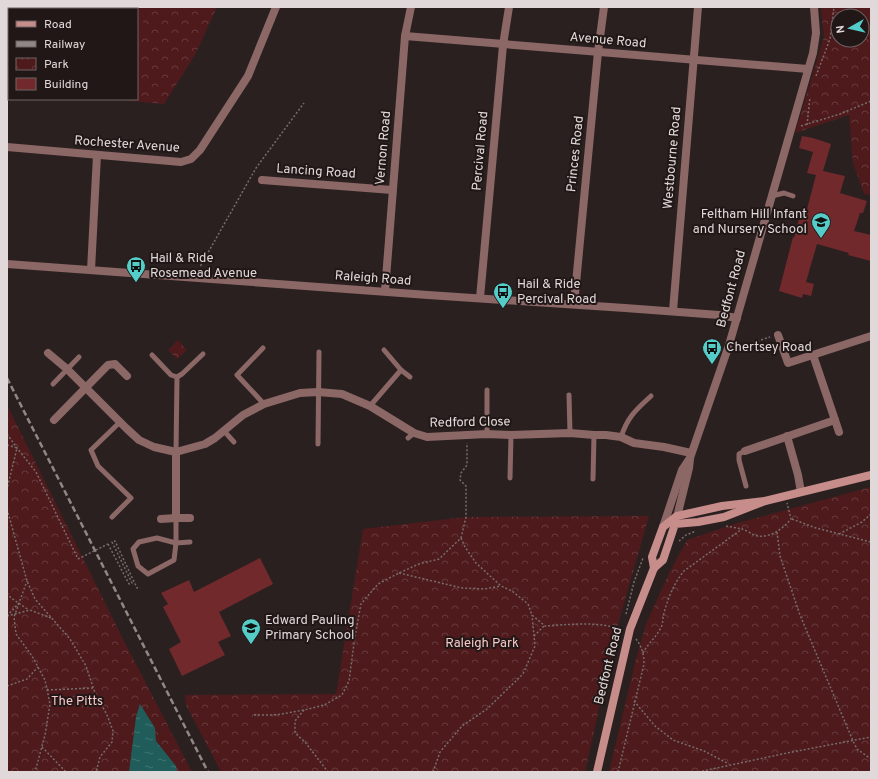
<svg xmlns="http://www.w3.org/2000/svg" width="878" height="779" font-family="Overpass,sans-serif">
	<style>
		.park { fill: url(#park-crowns); fill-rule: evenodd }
		.garden { fill: #4e1a1c }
		.water { fill: url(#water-ripples) }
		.building { fill: #72292c }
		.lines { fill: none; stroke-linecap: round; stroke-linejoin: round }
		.path { stroke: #776d6d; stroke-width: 1.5; stroke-dasharray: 2 2; stroke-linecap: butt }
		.lane { stroke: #8b6766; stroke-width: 5 }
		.street { stroke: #8b6766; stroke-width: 8 }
		.secondary { stroke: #c68d8b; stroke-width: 8 }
		.rail { stroke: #918787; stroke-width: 2.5; stroke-dasharray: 6 3; stroke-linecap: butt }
		.path-bridge { stroke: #776d6d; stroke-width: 1.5; stroke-dasharray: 2 2; stroke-linecap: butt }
		.labels { text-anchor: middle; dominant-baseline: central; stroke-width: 4; stroke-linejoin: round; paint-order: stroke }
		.street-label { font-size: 13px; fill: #e1d9d9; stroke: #211717 }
		.poi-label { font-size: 13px; fill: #e1d9d9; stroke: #211717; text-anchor: start }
		.park-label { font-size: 13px; fill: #f8c9c8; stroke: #211717 }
	</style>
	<defs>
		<pattern id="park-crowns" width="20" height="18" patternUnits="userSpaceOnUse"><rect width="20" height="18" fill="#4e1a1c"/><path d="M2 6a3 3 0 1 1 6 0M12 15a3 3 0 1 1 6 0" fill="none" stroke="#673b3c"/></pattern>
		<pattern id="water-ripples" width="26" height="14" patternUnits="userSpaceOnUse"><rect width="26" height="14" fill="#205d5a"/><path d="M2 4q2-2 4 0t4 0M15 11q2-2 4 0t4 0" fill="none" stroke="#407471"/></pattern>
	</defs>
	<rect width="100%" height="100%" fill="#2b2020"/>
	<g class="park">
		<path d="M7 7H217L195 55 164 104 110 99H137V9H9V86L7 83Z"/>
		<path d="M821 7H871V195L864 194 853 163 849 115 795 133 824 37ZM838 16H862V40H838Z"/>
		<path d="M178 340 187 350 177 359 168 350Z"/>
		<path d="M7 405 124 641 192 772H7Z"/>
		<path d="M871 487V772H609L636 659 646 624 669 573 687 540 734 524Z"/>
		<path d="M649 516 617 628 585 772H221L186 705 185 695 336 694 363 529 466 517Z"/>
	</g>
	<path class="garden" d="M68 7H147L137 46V9H67Z"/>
	<path class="water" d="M140 704 155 728 156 741 176 766 177 772H129L136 717Z"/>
	<g class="building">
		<path d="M802 136 813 138 831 144 823 171 845 176 840 193 867 201 863 213H860L854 231 871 235V261L848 255 849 253 817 244 806 282 814 284 811 296 803 294 802 298 779 291 793 237 794 238 800 215 805 217 816 175 807 173 813 152 799 148Z"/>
		<path d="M260 558 273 584 219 612 231 636 218 642 225 655 182 676 169 649 181 642 163 607 168 604 161 593 189 580 194 592Z"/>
	</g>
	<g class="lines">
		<g class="path">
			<path d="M25 9 26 7"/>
			<path d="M816 76 830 39 834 7"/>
			<path d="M7 83 9 80"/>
			<path d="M807 125 810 97"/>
			<path d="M801 126 840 114 871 101"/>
			<path d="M200 270 201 265 256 168 304 103"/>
			<path d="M738 346H742L770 337"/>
			<path d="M7 434 17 448 36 472 78 559"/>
			<path d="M7 445 17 448 7 489"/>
			<path d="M7 509 27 581 35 599 70 639 86 666 94 690 107 715 113 731 112 742 100 757 96 772"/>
			<path d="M792 519 816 528 871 542"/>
			<path d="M726 526 742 529"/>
			<path d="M777 532 780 556 800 615 853 741 857 749 871 759"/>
			<path d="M839 534 862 522 871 514"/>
			<path d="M461 538 465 547 476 563 501 586 512 591 528 604 532 615 545 626C564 625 605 620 622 631"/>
			<path d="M679 541 686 535 696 531"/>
			<path d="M108 544 129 584 132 583 112 542 115 541 137 588 140 587"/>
			<path d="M399 573 462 588 484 589 501 586"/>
			<path d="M7 593 11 598 29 610"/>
			<path d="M19 603 14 617 16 634 32 656 45 680 50 704 45 735 35 772"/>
			<path d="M626 614 634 582 643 558"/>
			<path d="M7 616 30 610 51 618"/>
			<path d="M7 616 19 603 27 581"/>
			<path d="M534 636 544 626"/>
			<path d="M643 653C648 643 658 636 662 625 663 621 663 617 664 613 668 598 674 583 684 571L742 529C746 530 750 533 754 535 768 540 783 529 791 519L787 503"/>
			<path d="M7 686 27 679 38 667"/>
			<path d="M47 690 93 688"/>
			<path d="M634 701 655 726 673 740 704 751 729 764"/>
			<path d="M304 710 295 721V733L305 742 328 772"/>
			<path d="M254 715H276L304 710 324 705 342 695 349 681 355 636 361 604 378 584 399 573 419 564 439 559 461 538 466 517V486L460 480 461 473 467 465V443"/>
			<path d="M42 747 66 772"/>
			<path d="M433 772 440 752 462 726 487 709 523 674 535 646 532 615"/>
			<path d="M618 772 644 664C644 654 642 647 636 639"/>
			<path d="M698 772 787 753 871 737"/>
		</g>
		<g class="lane">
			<path d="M772 196 784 193 793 196"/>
			<path d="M263 348 237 375 264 404"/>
			<path d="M152 355 171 375 177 377 176 452"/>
			<path d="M401 370 410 377"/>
			<path d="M177 377 182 374 203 354"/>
			<path d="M53 384 79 357"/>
			<path d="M569 395 570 433"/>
			<path d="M370 406 401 370 384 350"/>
			<path d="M224 431 234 442"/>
			<path d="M487 434V390"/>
			<path d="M621 437C628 416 636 410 651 396"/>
			<path d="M408 438 414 433"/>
			<path d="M318 444 319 352"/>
			<path d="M745 451 739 454V460L746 486"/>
			<path d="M510 478 511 435"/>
			<path d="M593 479 594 435"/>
			<path d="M112 517 131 498 98 466 91 450 120 422"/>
			<path d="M176 518V543L190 542"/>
			<path d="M157 538 176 543 174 560 148 574 138 566 133 549 139 542Z"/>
		</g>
		<g class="street">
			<path d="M405 36 808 69"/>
			<path d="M7 147 181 162 191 159 200 150 248 76 276 7"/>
			<path d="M262 180 392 190"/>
			<path d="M7 264 428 295 625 308 719 315 737 318"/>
			<path d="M91 270 97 155"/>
			<path d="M385 291 405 36 411 7"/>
			<path d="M480 298 503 45 509 7"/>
			<path d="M574 304 598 52 604 7"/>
			<path d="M673 311 698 7"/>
			<path d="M778 335 788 363 871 336"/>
			<path d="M48 353 67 369 126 428 139 440 154 447 176 452 205 444 215 438 243 415 264 404 300 393 318 392 342 394 370 406 414 433 427 437 487 434 511 435 570 433 594 435H606L621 437 634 443 664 447 691 453"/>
			<path d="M54 420 108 365 115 364 127 376"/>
			<path d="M835 420 839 432"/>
			<path d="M787 436 798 475 801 492"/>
			<path d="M745 451 835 420 813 355"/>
			<path d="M176 452V518H190"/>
			<path d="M161 519 176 518"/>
			<path d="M676 521 689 468 690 459"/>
			<path d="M663 527 682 470 690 458 729 345 813 53 816 33 814 7"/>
		</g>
		<g class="secondary">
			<path d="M654 568 652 557 663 527 677 516 722 506 765 501 871 475"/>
			<path d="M597 772 630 629 654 568 663 560 675 524 698 522 724 517 765 501"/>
		</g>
		<path class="rail" d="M7 378 208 772"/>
		<path class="path-bridge" d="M78 559 108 544"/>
	</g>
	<defs>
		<g id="school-pin" transform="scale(1)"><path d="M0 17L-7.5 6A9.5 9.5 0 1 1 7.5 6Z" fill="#54cdc8" stroke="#211717"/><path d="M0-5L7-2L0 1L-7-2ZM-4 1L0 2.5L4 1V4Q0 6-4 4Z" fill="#111"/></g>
		<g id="bus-pin" transform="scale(1)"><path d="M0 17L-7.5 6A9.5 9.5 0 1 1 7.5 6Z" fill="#54cdc8" stroke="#211717"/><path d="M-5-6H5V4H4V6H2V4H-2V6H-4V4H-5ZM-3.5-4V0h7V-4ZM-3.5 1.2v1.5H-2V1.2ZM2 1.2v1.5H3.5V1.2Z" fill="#111"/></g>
	</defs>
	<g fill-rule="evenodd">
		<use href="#school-pin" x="821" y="222"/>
		<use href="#bus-pin" x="136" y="266"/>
		<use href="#bus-pin" x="503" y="292"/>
		<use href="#bus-pin" x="712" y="348"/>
		<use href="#school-pin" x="251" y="628"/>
	</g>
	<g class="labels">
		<g class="street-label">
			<text transform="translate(608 41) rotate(5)">Avenue Road</text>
			<text transform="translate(127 145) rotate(4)">Rochester Avenue</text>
			<text transform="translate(384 148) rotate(-85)">Vernon Road</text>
			<text transform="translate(481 151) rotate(-85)">Percival Road</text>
			<text transform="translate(576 154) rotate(-84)">Princes Road</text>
			<text transform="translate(673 158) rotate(-85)">Westbourne Road</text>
			<text transform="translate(316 172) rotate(4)">Lancing Road</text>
			<text transform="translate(373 279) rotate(4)">Raleigh Road</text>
			<text transform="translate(732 289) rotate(-75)">Bedfont Road</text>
			<text transform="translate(470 423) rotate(-1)">Redford Close</text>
			<text transform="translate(609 666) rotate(-76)">Bedfont Road</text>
		</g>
		<g class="poi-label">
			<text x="807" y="215" text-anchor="end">Feltham Hill Infant<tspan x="807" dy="15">and Nursery School</tspan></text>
			<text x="150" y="259">Hail &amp; Ride<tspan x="150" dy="15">Rosemead Avenue</tspan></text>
			<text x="517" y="285">Hail &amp; Ride<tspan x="517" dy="15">Percival Road</tspan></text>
			<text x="726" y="348">Chertsey Road</text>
			<text x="265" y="621">Edward Pauling<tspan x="265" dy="15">Primary School</tspan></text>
		</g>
		<g class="park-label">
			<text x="482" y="644">Raleigh Park</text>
			<text x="77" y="702">The Pitts</text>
		</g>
	</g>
	<rect width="878" height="779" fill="none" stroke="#e1d9d9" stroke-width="16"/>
	<rect x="8" y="8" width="130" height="92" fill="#211717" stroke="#6e6565"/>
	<rect x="16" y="21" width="20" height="6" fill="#c68d8b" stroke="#6e6565"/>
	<text x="44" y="28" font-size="12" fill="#e1d9d9">Road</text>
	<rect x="16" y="41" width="20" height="6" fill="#918787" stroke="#6e6565"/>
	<text x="44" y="48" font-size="12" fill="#e1d9d9">Railway</text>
	<rect x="16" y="58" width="20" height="12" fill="url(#park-crowns)" stroke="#6e6565"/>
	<text x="44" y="68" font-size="12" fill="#e1d9d9">Park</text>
	<rect x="16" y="78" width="20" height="12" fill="#72292c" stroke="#6e6565"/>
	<text x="44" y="88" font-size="12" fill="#e1d9d9">Building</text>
	<g transform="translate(850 28) rotate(262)"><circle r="19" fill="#211717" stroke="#6e6565"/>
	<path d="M0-3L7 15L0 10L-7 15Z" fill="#54cdc8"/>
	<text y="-6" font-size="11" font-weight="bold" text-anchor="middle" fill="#e1d9d9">N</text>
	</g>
</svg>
